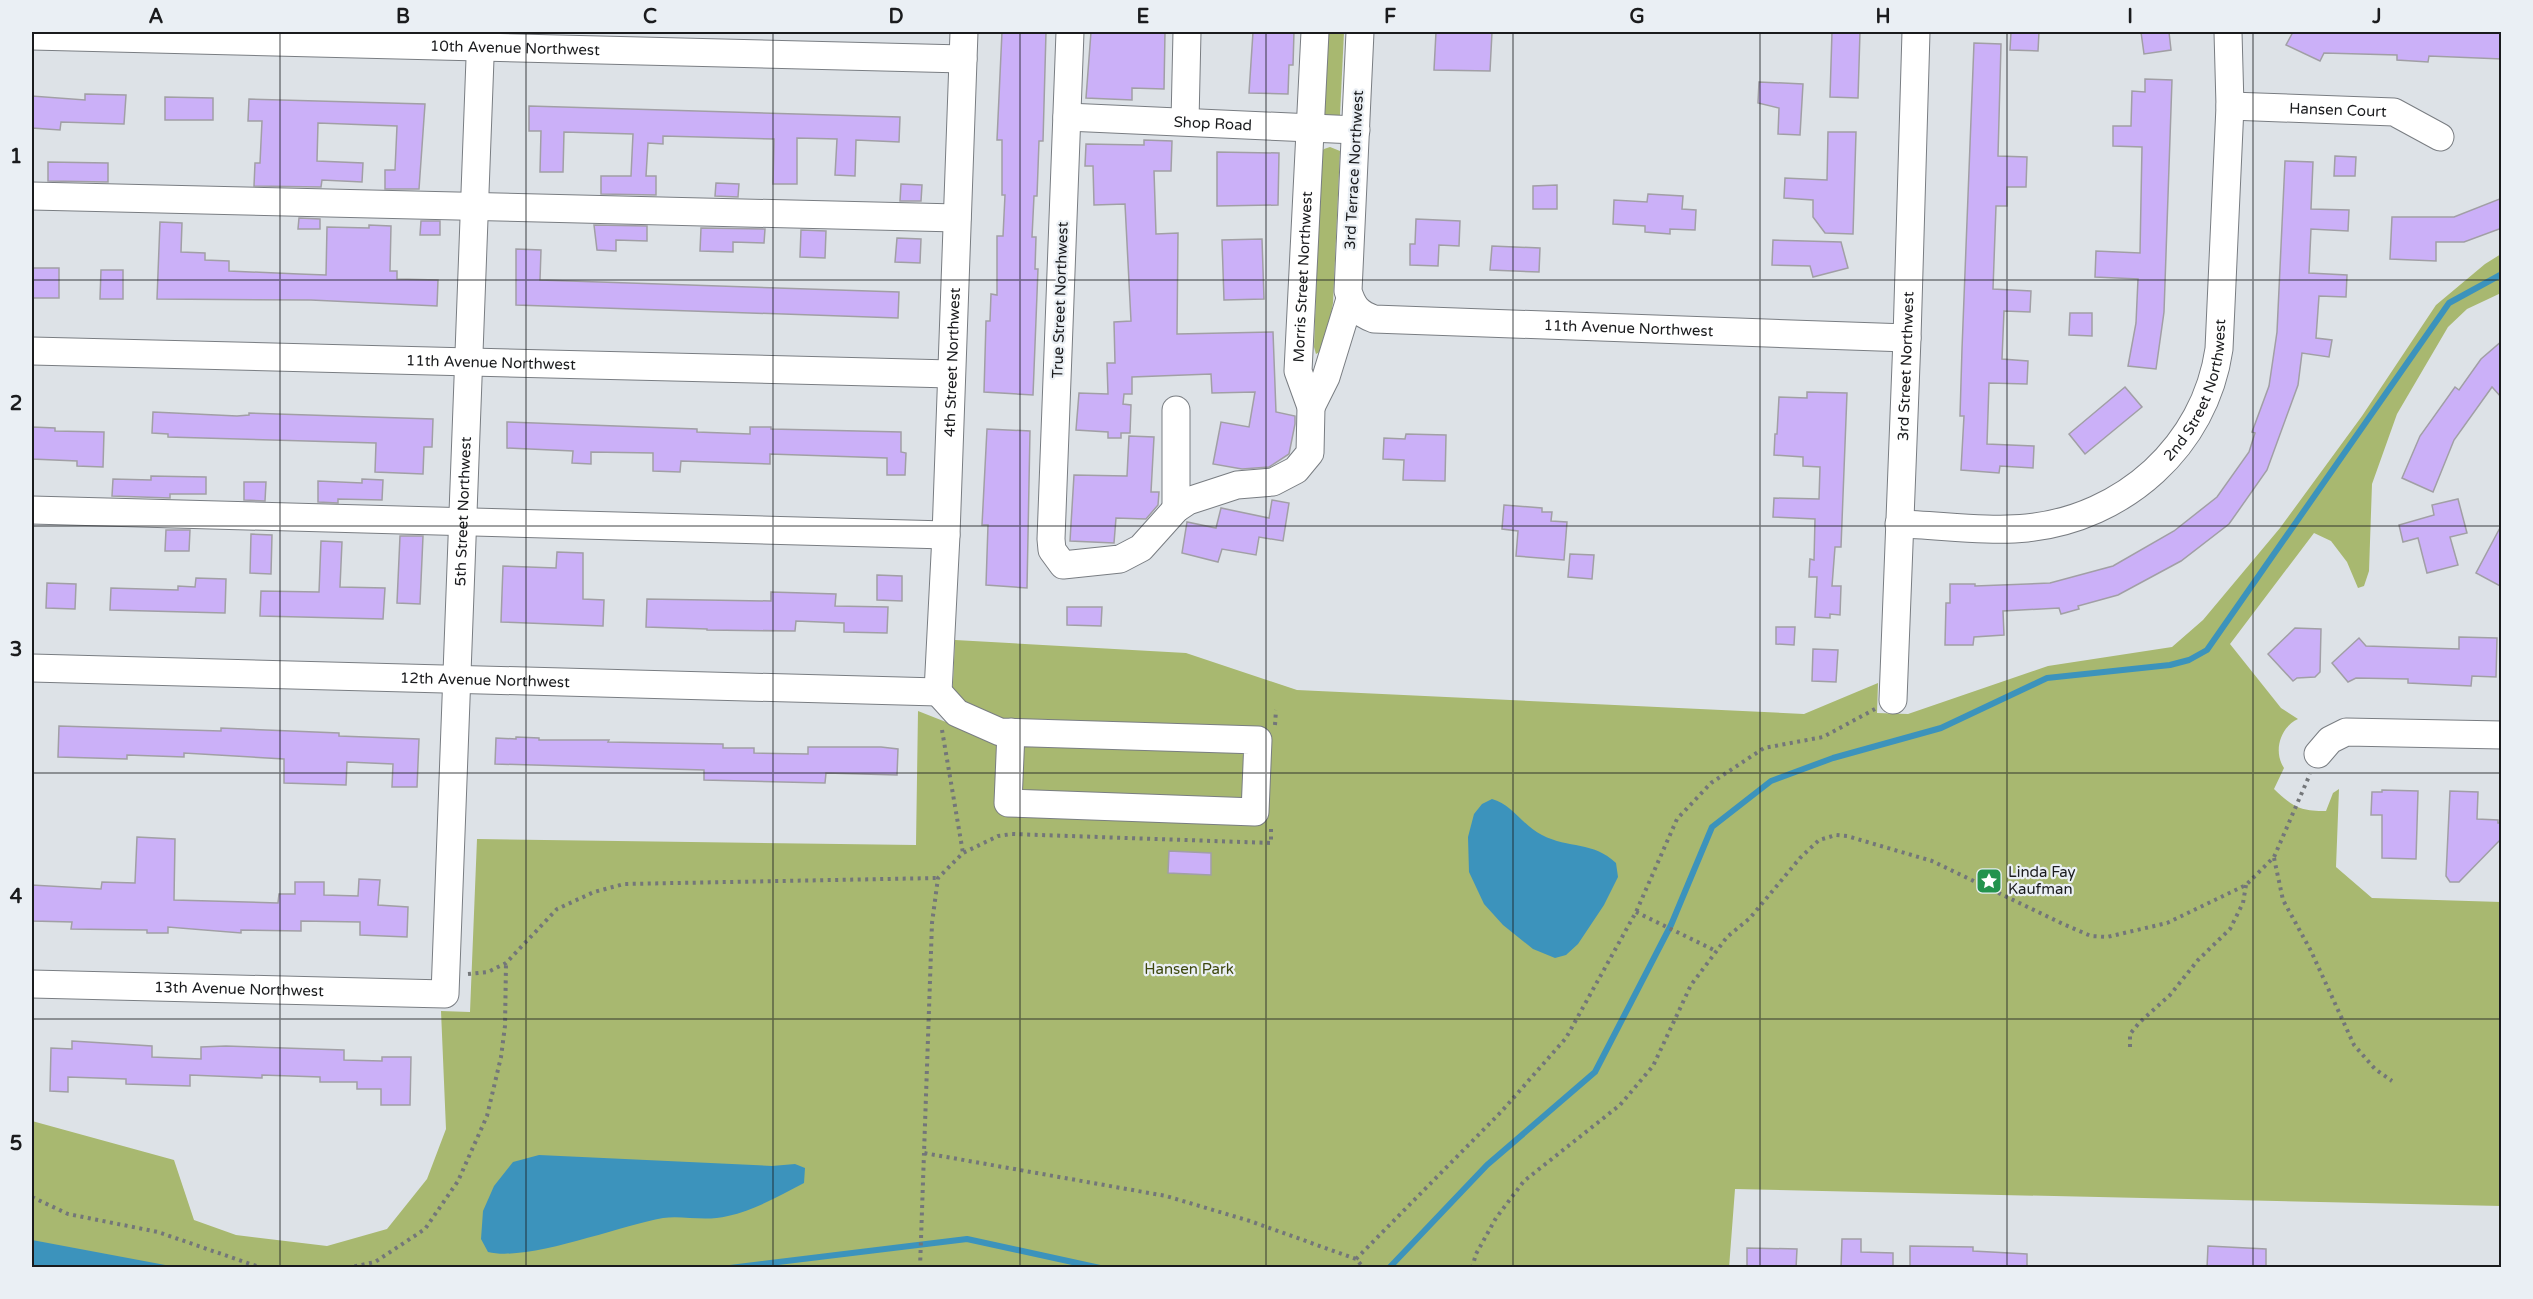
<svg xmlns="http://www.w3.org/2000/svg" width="2533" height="1299" font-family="'Varela Round',sans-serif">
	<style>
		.green { fill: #a8b870 }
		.water { fill: #3c93bc }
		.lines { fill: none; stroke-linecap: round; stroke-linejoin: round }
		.stream { stroke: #3c93bc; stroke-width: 6 }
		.building { fill: #cbb0f8; stroke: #a19fa5; stroke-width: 1.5 }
		.minor-casing { stroke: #797d82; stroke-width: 29 }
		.path { stroke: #737679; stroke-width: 4; stroke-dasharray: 3 4.5; stroke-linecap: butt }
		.minor { stroke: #fff; stroke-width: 27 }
		.grid { fill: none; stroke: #1a1b1d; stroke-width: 1.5; stroke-opacity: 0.55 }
		.labels { text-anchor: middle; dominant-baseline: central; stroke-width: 4.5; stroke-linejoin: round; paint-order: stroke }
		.street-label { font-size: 15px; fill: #1a1b1d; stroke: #eaeff4 }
		.poi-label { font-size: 15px; fill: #1a1b1d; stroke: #eaeff4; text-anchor: start }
		.park-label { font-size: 15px; fill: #3d470d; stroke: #eaeff4 }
		.neatline { fill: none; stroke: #1a1b1d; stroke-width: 2 }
		.grid-label { font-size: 20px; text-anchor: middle; font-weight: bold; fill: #1a1b1d }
	</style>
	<rect width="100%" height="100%" fill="#dde2e7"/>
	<g class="green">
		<path d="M1325 32H1344L1340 115 1336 118 1323 115Z"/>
		<path d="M1330 147 1340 151 1333 303 1325 349 1316 354 1314 347 1321 153 1324 149Z"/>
		<path d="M2501 254V293L2467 309 2448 327 2397 414 2372 484 2369 571 2364 586 2358 588 2347 562 2331 541 2314 533 2230 644 2281 708 2298 719C2280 727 2273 752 2284 768L2274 789C2293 807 2299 811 2326 811L2333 793 2339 789 2336 867 2372 898 2501 902V1206L1735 1189 1729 1268H32V1121L174 1160 194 1220 236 1235 327 1246 387 1229 427 1179 446 1129 441 1011 470 1012 477 839 916 845 918 711 951 724 955 640 1186 653 1297 690 1804 714 1878 683 1877 713 1908 714 2048 666 2172 647 2203 620 2280 528 2362 416 2436 305 2485 264Z"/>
	</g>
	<g class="water">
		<path d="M1492 799C1512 804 1523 826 1542 835 1569 849 1593 841 1616 863L1618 877 1604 905 1578 944 1566 955 1555 958 1533 949 1503 925 1484 904 1469 872 1468 837 1474 814 1482 804Z"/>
		<path d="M539 1155 772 1166 795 1164 805 1168 804 1183C779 1196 755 1210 728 1216 704 1222 683 1215 663 1218 618 1226 528 1262 488 1252L481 1239 483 1211 494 1186 513 1162Z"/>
		<path d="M32 1240 176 1267H32Z"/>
	</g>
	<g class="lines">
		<g class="stream">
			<path d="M730 1268 967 1239 1100 1268"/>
			<path d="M1389 1268 1487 1165 1595 1072 1671 925 1712 827 1771 781 1833 758 1941 728 2047 678 2170 665 2189 660 2207 650 2449 303 2502 274"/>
		</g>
	</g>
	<g class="building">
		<path d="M1002 32H1046L1043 141H1039L1037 196H1034L1032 237H1036L1035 269H1038L1033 395 984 392 986 321H990L991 294 997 295V236H1003L1005 195H1002V140H997Z"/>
		<path d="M1091 32H1165L1164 89 1132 88V100L1086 98Z"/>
		<path d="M1253 32H1294L1293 65H1289L1288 94 1249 93Z"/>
		<path d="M1436 32H1492L1490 71 1434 70Z"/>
		<path d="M1832 32H1860L1858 98 1830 97Z"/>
		<path d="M2011 32H2039L2038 51 2010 50Z"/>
		<path d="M2141 32H2169L2171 50 2144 54Z"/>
		<path d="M2293 32H2502V59L2429 56 2428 62 2397 60V55L2324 53 2320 61 2286 45Z"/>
		<path d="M1974 43 2001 44 1998 156 2027 157 2026 187H2007V206H1996L1993 289 2031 291 2030 312 2004 311 2002 359 2028 361 2027 384 1989 383 1987 444 2034 446 2033 468 2000 466 1999 473 1961 470 1964 416H1960L1962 349Z"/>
		<path d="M2145 79 2172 80 2164 312 2156 369 2128 366 2136 323 2138 279 2095 277 2096 251 2140 253 2142 147 2113 146V126H2131L2132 91 2145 92Z"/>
		<path d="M1759 82 1803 84 1800 135 1778 134 1779 108 1758 103Z"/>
		<path d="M85 94 126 95 124 124 61 122 60 130 32 128V96L85 100Z"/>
		<path d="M165 97 213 98V120H165Z"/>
		<path d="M249 99 425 104 419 189H385V170H395L397 126 318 123 317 161 363 163 362 182 322 180 321 187 254 186 255 163H260L262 121H248Z"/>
		<path d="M529 106 900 117 899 142 856 140 855 176 835 175 837 139 797 138V184H773L774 139 663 136V144L648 143 646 176H656V195L601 194V176H631L633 134 564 132 563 172H540L541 131H529Z"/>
		<path d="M1828 132H1856L1853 234 1825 233 1813 217V200L1784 198 1785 178 1827 180Z"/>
		<path d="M1144 140 1172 141 1171 171H1154L1156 234 1178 233 1177 334 1273 332 1276 412 1295 416V424L1289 454 1269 467 1242 469 1213 464 1221 422 1249 427 1255 392 1212 393 1211 374 1132 377V394H1124L1123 404 1131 405 1130 433H1121V438H1108V432L1076 430 1079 393 1108 394 1107 363H1115L1114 322 1131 321 1125 204 1094 205 1093 166H1085L1086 144 1144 145Z"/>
		<path d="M1217 152 1279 153 1278 205 1217 206Z"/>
		<path d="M2335 156 2356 157 2355 176H2334Z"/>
		<path d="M2285 161 2313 162 2311 209 2349 210 2348 231 2311 229 2309 273 2347 275 2346 297 2319 296 2316 338 2332 340 2329 357 2302 353 2298 385 2267 470 2229 524 2181 561 2118 595 2078 606 2079 609 2061 614 2059 608 2003 611 2004 635 1974 637 1973 645H1945L1946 603H1950V584H1975V586L2050 583 2113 566 2174 531 2217 497 2249 452 2255 433 2252 432 2269 386 2277 332Z"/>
		<path d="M48 162 108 163V182L48 181Z"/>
		<path d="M716 183 739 184 738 197 715 196Z"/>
		<path d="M901 184 922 185 921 201H900Z"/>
		<path d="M1557 185V209H1533V186Z"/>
		<path d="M1648 194 1683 196 1682 209 1696 210 1695 230 1670 229V234L1645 232V226L1613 224 1614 200 1647 202Z"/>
		<path d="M2502 198V228L2464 242H2436V261L2390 259 2392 217H2454Z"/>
		<path d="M299 218 320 219V229H298Z"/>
		<path d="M1416 219 1460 221 1459 246 1439 245 1438 266 1410 265V244H1415Z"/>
		<path d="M421 221H440V235H420Z"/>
		<path d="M160 222 182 223 181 252 205 253V260L229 261V271L299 274 326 275 327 227 369 228V225L391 226 390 271H397V279L438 280 437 306 311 300 157 299Z"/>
		<path d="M594 225 647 226V241L616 240V251L597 250Z"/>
		<path d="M701 228 765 229 764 243 733 242V252L700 251Z"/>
		<path d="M801 230 826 231 825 258 800 257Z"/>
		<path d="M897 238 921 239 920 263 895 262Z"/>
		<path d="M1262 239 1264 299 1224 300 1222 240Z"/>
		<path d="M1773 240 1841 242 1848 268 1813 277 1810 266 1772 265Z"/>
		<path d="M1492 246 1540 248 1539 272 1490 270Z"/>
		<path d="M516 249 541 250 540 280 899 292 898 318 516 305Z"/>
		<rect x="32" y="268" width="27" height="30"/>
		<path d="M101 270H123V299H100Z"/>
		<path d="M2070 313H2092V336L2069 335Z"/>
		<path d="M2502 341V398L2492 387 2454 440 2433 492 2402 478 2420 436 2455 387 2459 390 2481 359Z"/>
		<path d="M2125 387 2142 407 2085 454 2069 434Z"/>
		<path d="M1807 392 1847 393 1841 547H1835L1832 586H1841L1840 615 1830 614V618L1815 617 1817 577H1809L1810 559 1814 560 1815 519 1773 517 1774 498 1819 499 1820 467 1803 466V457L1774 455 1775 434H1777L1779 397 1807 398Z"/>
		<path d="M153 412 237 416 249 415V413L433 419 432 447H424L423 474 375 472 376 443 168 437V434L152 433Z"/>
		<path d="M507 422 697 429V432L750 434V427H771V429L901 432V452L906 453 905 475H887V458L770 454V464L681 461 680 472 653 471V453L591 452V464L572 463 573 451 507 448Z"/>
		<path d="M32 427 55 428V431L104 432 103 467 77 466V461L32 459Z"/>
		<path d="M987 429 1030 431 1027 588 986 585 988 525H982Z"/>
		<path d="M1406 434 1446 435 1445 481 1403 480 1404 460 1383 459 1384 438 1405 439Z"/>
		<path d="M1129 436 1154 437 1151 492H1159L1158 505 1146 519 1116 518 1114 543 1070 541 1074 475 1127 476Z"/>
		<path d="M151 476 206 477V494H170V498L112 496 113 479 151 480Z"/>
		<path d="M362 479 383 480 382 500 338 499V503L318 502V481L362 483Z"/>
		<path d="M244 482H266L265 501 244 500Z"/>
		<path d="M2458 499 2467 533 2450 537 2458 565 2427 573 2418 538 2403 542 2399 525 2434 515 2432 505Z"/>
		<path d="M1272 500 1289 503 1283 541 1259 537 1256 555 1222 549 1218 562 1182 553 1187 522 1216 528 1221 508 1269 518Z"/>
		<path d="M1504 505 1542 508V512H1552L1551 521 1567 522 1564 560 1516 556 1518 531 1502 529Z"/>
		<path d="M2502 524V587L2476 573Z"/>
		<path d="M166 530H190L189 551H165Z"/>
		<path d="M251 534 272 535 271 574 250 573Z"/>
		<path d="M400 536H423L420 604 397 603Z"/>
		<path d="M321 541 342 542 340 587 385 588 383 619 260 616 261 591 319 592Z"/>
		<path d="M557 552 583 553V599L604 600 603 626 501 622 503 566 556 568Z"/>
		<path d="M1570 554 1594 555 1592 579 1568 577Z"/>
		<path d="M877 575 902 576V601L877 600Z"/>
		<path d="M196 578 226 579 225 613 110 610 111 588 178 590V586L195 587Z"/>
		<path d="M47 583 76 584 75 609 46 608Z"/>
		<path d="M771 592 836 594 835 606 888 607 887 633 844 632V623L796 621 795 631 707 630V629L646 627 647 599 771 601Z"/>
		<path d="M1067 607H1102L1101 626 1067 625Z"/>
		<path d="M1776 627H1795L1794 645 1776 644Z"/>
		<path d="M2295 628 2321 629 2320 672 2315 677 2297 678 2293 681 2268 654Z"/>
		<path d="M2459 637 2497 638 2496 677 2472 676 2471 686 2408 683V679L2356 678 2348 682 2332 663 2359 638 2366 646 2459 649Z"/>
		<path d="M1813 649 1838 650 1836 682 1812 681Z"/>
		<path d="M59 726 221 731V728L339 733V736L419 739 417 787H392L393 764 347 762 346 785 284 783V759L184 753V757L127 755V759L58 757Z"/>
		<path d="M516 737 539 738V740H609L608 742 723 744V748H754V753L808 754V747H881L898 749 897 775 826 773 825 783 704 780V770L495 764 496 738 516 739Z"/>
		<path d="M2382 790 2418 791 2416 859 2382 858V815H2371L2372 792H2382Z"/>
		<path d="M2450 791 2478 792 2477 819 2498 820V823H2502V838L2459 882H2450L2446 876Z"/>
		<path d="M137 837 175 839 174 900 278 903 279 894H295V882H324V895L358 896 359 879 380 880 378 905 408 907 407 937 360 935V922L301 921V931L241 930V933L168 927V933H147V930L71 929 72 922 32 921V885L101 889 102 882 135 883Z"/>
		<path d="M1169 851 1211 853V875L1168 873Z"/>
		<path d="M72 1041 152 1046V1057L201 1059V1047L226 1046 344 1050V1060L382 1061V1057H411L410 1105H381V1089H357V1082H320V1077L262 1075V1078L190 1075V1086L126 1084V1079L68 1077V1092L50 1091 51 1048 72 1049Z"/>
		<path d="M1842 1239H1861V1252L1893 1253V1268H1841Z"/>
		<path d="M1910 1246 1973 1247V1251L2027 1254V1268H1910Z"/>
		<path d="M2208 1246 2266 1249V1268H2207Z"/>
		<path d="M1747 1248 1797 1249 1796 1268H1747Z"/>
	</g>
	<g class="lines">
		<g class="minor-casing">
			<g id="minor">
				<path id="s1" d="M1070 32 1051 539 1052 550 1063 565 1120 559 1141 548 1176 509 1188 501 1237 485 1273 482 1296 470 1310 453 1311 407 1298 371 1315 32"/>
				<path id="s2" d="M1360 32 1348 291C1353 307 1358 313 1374 319L1907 338"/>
				<path id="s3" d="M32 36 963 59"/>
				<path id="s4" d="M2230 106 2394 112 2440 137"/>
				<path id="s5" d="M1067 117 1356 130"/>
				<path d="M1185 121 1187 32"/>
				<path d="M32 196 957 218"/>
				<path id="s6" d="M32 351 951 374"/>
				<path d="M1311 407 1326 377 1350 299"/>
				<path d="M1176 509V410"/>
				<path d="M32 510 946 535"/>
				<path id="s7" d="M1899 524C1939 525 1988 532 2027 528 2124 518 2205 446 2219 349L2230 106 2228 32"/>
				<path id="s8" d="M32 668 938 692"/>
				<path d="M938 692 957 713 1000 732 1258 740 1255 812 1008 803 1011 732"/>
				<path id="s9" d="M938 692 946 535 964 32"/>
				<path id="s10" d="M1893 700 1907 338 1916 32"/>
				<path d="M2318 754 2330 740 2346 732 2502 735"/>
				<path id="s11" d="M32 984 445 994 481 32"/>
			</g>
		</g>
		<g class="path">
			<path d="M1275 725 1276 710"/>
			<path d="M942 730 963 853"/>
			<path d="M1271 829V843L1012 834 998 836 963 853 938 878 932 923 924 1153 1166 1196 1250 1221 1356 1259 1364 1268"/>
			<path d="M2274 858 2283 900 2311 951 2354 1045 2375 1069 2392 1081"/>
			<path d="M1636 912 1716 951"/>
			<path d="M468 974 488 972 506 963 557 909 594 892 624 884 938 878"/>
			<path d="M2130 1047V1034L2139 1023 2170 995 2198 960 2230 929 2243 903 2246 885"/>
			<path d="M32 1197 68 1214 158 1232 262 1268"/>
			<path d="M1356 1259 1501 1112 1566 1038 1636 912 1677 819 1711 783 1764 748 1823 737 1875 709"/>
			<path d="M347 1268 375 1262 425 1229 458 1181 487 1116 501 1057 505 1026 506 963"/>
			<path d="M920 1268 924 1153"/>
			<path d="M1472 1268 1476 1254 1496 1218 1524 1181 1620 1105 1653 1066 1691 985 1727 937 1750 918 1800 858 1819 840 1836 835 1847 836 1932 861 2063 924 2091 936 2107 937 2167 923 2246 885 2274 857 2310 774"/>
		</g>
		<use href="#minor" class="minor"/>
	</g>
	<path class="grid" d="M280 32V1268M526 32V1268M773 32V1268M1020 32V1268M1266 32V1268M1513 32V1268M1760 32V1268M2007 32V1268M2253 32V1268M32 280H2502M32 526H2502M32 773H2502M32 1019H2502"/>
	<defs>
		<g id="sight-square" transform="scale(1.35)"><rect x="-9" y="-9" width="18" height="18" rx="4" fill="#23934d" stroke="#eaeff4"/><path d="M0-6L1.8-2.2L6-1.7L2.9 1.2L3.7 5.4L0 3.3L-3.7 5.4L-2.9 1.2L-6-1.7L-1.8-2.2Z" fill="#fff"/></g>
	</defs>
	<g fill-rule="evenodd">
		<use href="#sight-square" x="1989" y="881"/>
	</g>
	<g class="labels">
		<g class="street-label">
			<text stroke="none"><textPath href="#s3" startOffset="483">10th Avenue Northwest</textPath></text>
			<text stroke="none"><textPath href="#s4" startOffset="108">Hansen Court</textPath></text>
			<text stroke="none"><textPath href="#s5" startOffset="146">Shop Road</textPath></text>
			<text transform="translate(1354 170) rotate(-87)">3rd Terrace Northwest</text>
			<text stroke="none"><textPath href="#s1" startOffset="999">Morris Street Northwest</textPath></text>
			<text transform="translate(1060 300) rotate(-88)">True Street Northwest</text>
			<text stroke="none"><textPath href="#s2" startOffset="554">11th Avenue Northwest</textPath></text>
			<text stroke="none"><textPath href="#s9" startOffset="330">4th Street Northwest</textPath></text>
			<text stroke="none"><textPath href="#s6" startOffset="459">11th Avenue Northwest</textPath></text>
			<text stroke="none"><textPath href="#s10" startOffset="334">3rd Street Northwest</textPath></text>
			<text stroke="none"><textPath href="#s7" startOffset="364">2nd Street Northwest</textPath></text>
			<text stroke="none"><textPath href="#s11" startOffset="896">5th Street Northwest</textPath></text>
			<text stroke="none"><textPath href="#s8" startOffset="453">12th Avenue Northwest</textPath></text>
			<text stroke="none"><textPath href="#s11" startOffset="207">13th Avenue Northwest</textPath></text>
		</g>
		<g class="poi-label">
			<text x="2008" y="872">Linda Fay<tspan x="2008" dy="17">Kaufman</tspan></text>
		</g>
		<g class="park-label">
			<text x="1189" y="969">Hansen Park</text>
		</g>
	</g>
	<rect width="2533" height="1299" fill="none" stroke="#eaeff4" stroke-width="66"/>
	<rect x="33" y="33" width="2467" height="1233" class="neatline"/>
	<g class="grid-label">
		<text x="156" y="23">A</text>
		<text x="403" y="23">B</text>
		<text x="650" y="23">C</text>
		<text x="896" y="23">D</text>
		<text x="1143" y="23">E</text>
		<text x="1390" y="23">F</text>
		<text x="1637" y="23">G</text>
		<text x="1883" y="23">H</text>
		<text x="2130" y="23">I</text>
		<text x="2377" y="23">J</text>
		<text x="16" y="163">1</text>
		<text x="16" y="410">2</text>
		<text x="16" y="656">3</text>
		<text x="16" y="903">4</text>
		<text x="16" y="1150">5</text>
	</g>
</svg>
